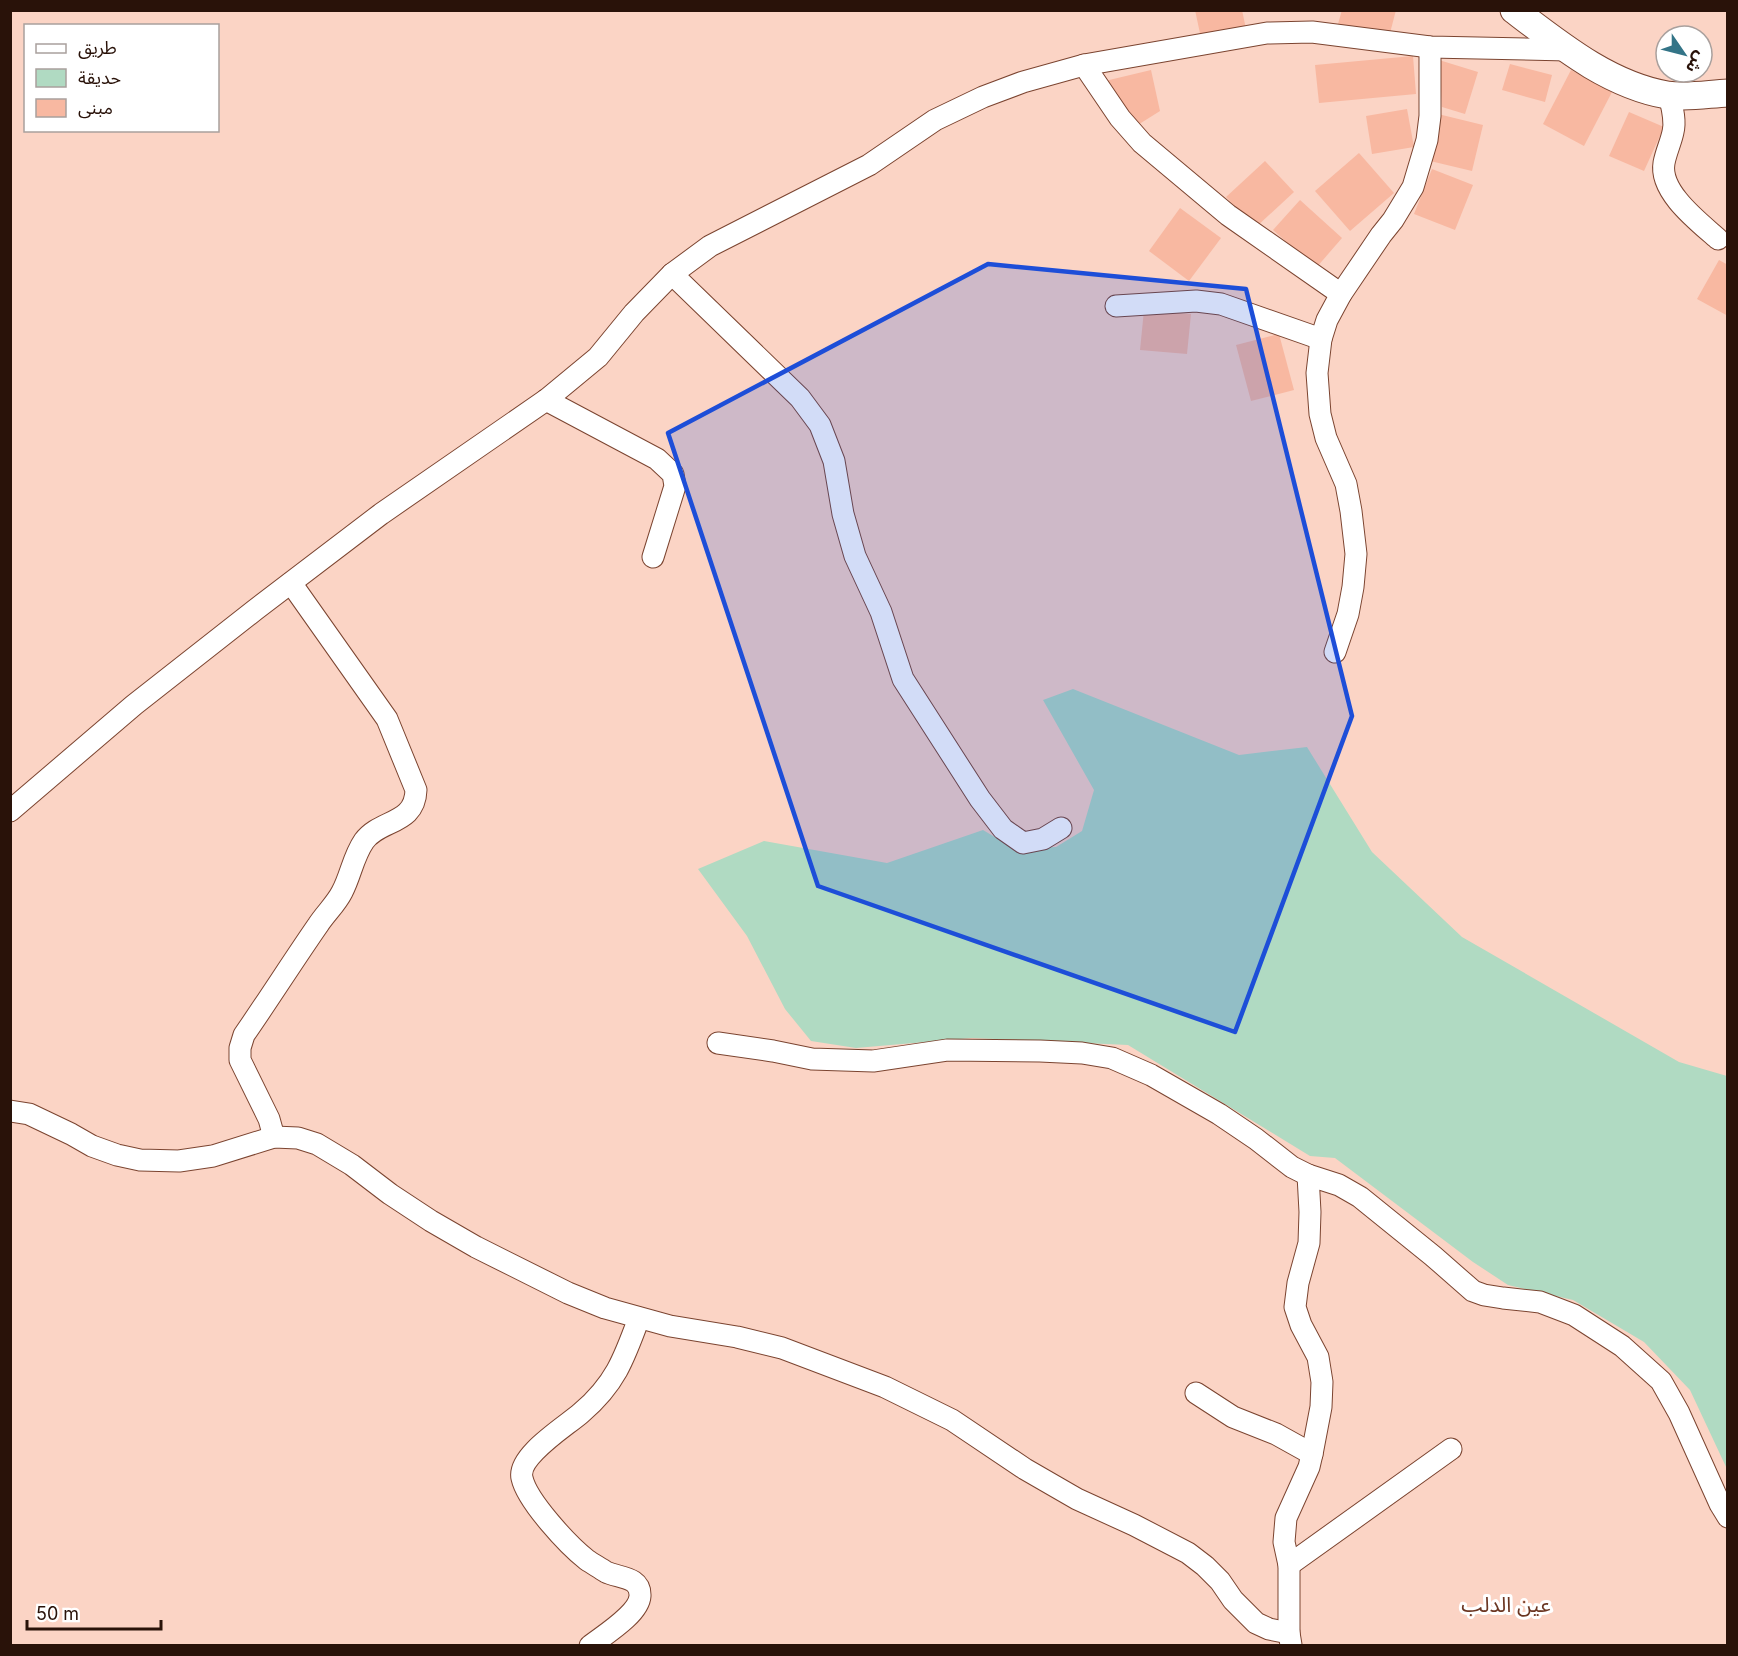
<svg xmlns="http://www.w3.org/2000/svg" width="1738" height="1656" font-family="Inter,'Noto Sans Arabic',sans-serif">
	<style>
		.green { fill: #b0dac2 }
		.building { fill: #f8b8a1 }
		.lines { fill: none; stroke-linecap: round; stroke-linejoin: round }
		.minor-casing { stroke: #7b4430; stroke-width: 23 }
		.tertiary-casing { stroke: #7b4430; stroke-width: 29 }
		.minor { stroke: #fff; stroke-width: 21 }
		.tertiary { stroke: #fff; stroke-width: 27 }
		.marked { fill: #1d4ed8; fill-opacity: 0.2; stroke: #1d4ed8; stroke-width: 4.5; stroke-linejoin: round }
		.labels { text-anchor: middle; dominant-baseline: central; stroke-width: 6; stroke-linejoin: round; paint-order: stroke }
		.quarter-label { font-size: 21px; fill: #6b3622; stroke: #fff }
	</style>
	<rect width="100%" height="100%" fill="#fbd4c5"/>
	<path class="green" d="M1073 689 1239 755 1307 747 1372 852 1462 937 1679 1062 1727 1076V1469L1690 1390 1644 1342 1573 1300 1508 1285 1473 1262 1335 1158 1310 1156 1128 1045 972 1038 856 1048 811 1041 785 1009 747 936 698 869 764 841 887 863 983 830 1015 849 1056 847 1082 831 1094 790 1043 700Z"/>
	<g class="building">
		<path d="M1195 10H1242L1246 29 1201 38Z"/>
		<path d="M1342 10H1396L1389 37 1338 24Z"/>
		<path d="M1413 56 1416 94 1319 103 1315 65Z"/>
		<path d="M1439 60 1478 72 1465 114 1442 107Z"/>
		<path d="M1510 64 1552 75 1545 102 1502 90Z"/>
		<path d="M1151 70 1160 111 1133 128 1105 81Z"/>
		<path d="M1571 70 1612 92 1584 146 1543 124Z"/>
		<path d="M1407 109 1414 147 1372 154 1366 116Z"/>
		<path d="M1629 112 1664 127 1644 171 1609 156Z"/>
		<path d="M1438 114 1483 125 1472 171 1426 160Z"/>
		<path d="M1359 153 1394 193 1350 231 1315 191Z"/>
		<path d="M1265 161 1294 192 1255 228 1226 197Z"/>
		<path d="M1432 169 1473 185 1455 230 1414 214Z"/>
		<path d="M1300 200 1342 238 1316 268 1273 230Z"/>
		<path d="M1180 208 1221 238 1189 281 1149 251Z"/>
		<path d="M1719 260 1728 265V316L1697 299Z"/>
		<path d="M1144 310 1191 314 1187 354 1140 350Z"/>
		<path d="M1279 334 1294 390 1251 401 1236 345Z"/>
	</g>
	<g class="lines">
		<g class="minor-casing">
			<g id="minor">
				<path d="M1084 65 1120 118 1142 143 1228 215 1341 294"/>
				<path d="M1669 95C1672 107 1676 120 1673 132 1671 142 1666 152 1664 163 1659 192 1699 222 1718 239"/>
				<path d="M672 274 800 398 820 425 834 461 843 514 855 556 881 612 903 679 980 799 1003 829 1023 843 1043 839 1061 828"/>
				<path d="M1116 306 1196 301 1221 304 1321 339"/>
				<path d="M546 400 657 459 673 474 675 486 653 557"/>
				<path d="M1335 652 1348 614 1353 587 1356 554 1351 511 1346 484 1326 438 1320 414 1317 373 1321 339 1327 320 1341 294 1381 235 1393 220 1413 187 1427 140 1430 116V47"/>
				<path d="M10 811 134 705 255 610 381 514 546 400 598 357 634 313 672 274 710 246 869 165 935 120 983 97 1023 82 1084 65 1267 33 1312 32 1430 47 1568 50"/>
				<path d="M718 1043 773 1051 812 1059 873 1061 947 1050 1040 1051 1082 1053 1112 1058 1151 1075 1219 1114 1256 1139 1292 1167 1308 1175"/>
				<path d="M10 1111 29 1114 71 1134 92 1146 117 1155 140 1160 179 1161 213 1156 274 1137 298 1138 317 1144 352 1165 390 1194 431 1221 476 1247 568 1293 605 1308 670 1326 737 1337 782 1348 885 1387 952 1420 1025 1469 1077 1499 1134 1525 1188 1553 1205 1566 1220 1581 1233 1600 1256 1623 1269 1629 1289 1633"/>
				<path d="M274 1137 269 1119 240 1060V1048L244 1035C269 999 293 961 318 925 325 914 336 904 342 892 351 875 353 857 364 841 380 819 415 825 416 790L387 719 291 583"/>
				<path d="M1196 1393 1233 1417 1276 1434 1312 1454"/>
				<path d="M1289 1565 1451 1449"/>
				<path d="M1291 1645 1289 1633V1565L1284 1542 1286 1518 1309 1467 1312 1454 1321 1407 1322 1382 1318 1357 1301 1325 1295 1307 1298 1283 1309 1243 1310 1212 1308 1175 1339 1185 1360 1197 1433 1256 1473 1291 1484 1295 1503 1298 1540 1302 1574 1315 1622 1346 1661 1381 1679 1413 1720 1504 1728 1517"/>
				<path d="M590 1646C604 1635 639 1614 640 1596 641 1576 618 1578 606 1572 600 1568 593 1564 587 1560 568 1545 527 1501 522 1478 517 1456 565 1427 581 1413 615 1384 624 1359 639 1318"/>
			</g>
		</g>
		<g class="tertiary-casing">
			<path id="tertiary" d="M1514 10C1560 45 1609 85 1667 95 1687 98 1708 94 1728 93"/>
		</g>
		<use href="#minor" class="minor"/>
		<use href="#tertiary" class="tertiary"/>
	</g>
	<path class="marked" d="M988 264 1246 289 1352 716 1235 1032 818 886 668 433Z"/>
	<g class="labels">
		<g class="quarter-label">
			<text x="1506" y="1604">عين الدلب</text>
		</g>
	</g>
	<rect width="1738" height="1656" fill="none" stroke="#291209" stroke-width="24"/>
	<rect x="24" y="24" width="195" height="108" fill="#ffffff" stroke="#a9a09d" stroke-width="1.5"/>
	<rect x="36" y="44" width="30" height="9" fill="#ffffff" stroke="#a9a09d" stroke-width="1.5"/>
	<text x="78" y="54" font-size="18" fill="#291209">طريق</text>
	<rect x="36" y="69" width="30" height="18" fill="#b0dac2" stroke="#a9a09d" stroke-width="1.5"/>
	<text x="78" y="84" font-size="18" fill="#291209">حديقة</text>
	<rect x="36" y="99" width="30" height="18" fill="#f8b8a1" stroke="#a9a09d" stroke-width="1.5"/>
	<text x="78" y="114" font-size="18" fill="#291209">مبنى</text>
	<g transform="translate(1684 54) rotate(125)"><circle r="28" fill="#ffffff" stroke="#a9a09d" stroke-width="1.5"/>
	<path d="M0-4.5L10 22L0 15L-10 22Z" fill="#337487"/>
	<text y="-9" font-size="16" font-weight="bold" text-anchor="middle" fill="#291209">ش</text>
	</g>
	<path d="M27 1620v9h134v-9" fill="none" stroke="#291209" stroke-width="3"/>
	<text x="36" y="1620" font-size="18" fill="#291209" stroke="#ffffff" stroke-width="4.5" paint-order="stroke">50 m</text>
</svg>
